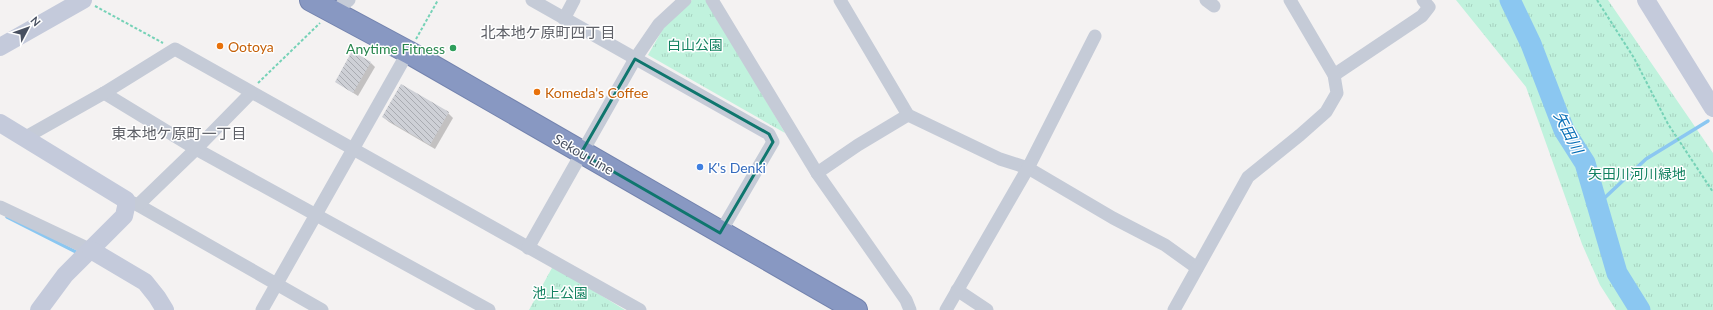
<svg xmlns="http://www.w3.org/2000/svg" width="1713" height="310" font-family="Lato,'Noto Sans JP',sans-serif">
	<style>
		.park { fill: url(#park-tufts) }
		.shadow { fill: #0003 }
		.lines { fill: none; stroke-linecap: round; stroke-linejoin: round }
		.stream { stroke: #8bc7f1; stroke-width: 3.5 }
		.river { stroke: #8bc7f1; stroke-width: 21 }
		.building { fill: url(#building-back-hatch) }
		.highway-casing { stroke: #7383ae; stroke-width: 24 }
		.path { stroke: #76d2b7; stroke-width: 2; stroke-dasharray: 3 2; stroke-linecap: butt }
		.street { stroke: #c5cbd7; stroke-width: 13 }
		.secondary { stroke: #c4cadb; stroke-width: 18 }
		.highway { stroke: #8898c2; stroke-width: 22 }
		.marked { fill: none; stroke: #0f766e; stroke-width: 3; stroke-linejoin: round }
		.food-dot { fill: #e8710a; stroke: #fff; stroke-width: 1.5 }
		.leisure-dot { fill: #2e9e5b; stroke: #fff; stroke-width: 1.5 }
		.shop-dot { fill: #3f7fe0; stroke: #fff; stroke-width: 1.5 }
		.labels { text-anchor: middle; dominant-baseline: central; stroke-width: 3; stroke-linejoin: round; paint-order: stroke }
		.park-label { font-size: 14px; fill: #138261; stroke: #fff }
		.food-label { font-size: 14px; fill: #c56008; stroke: #fff; text-anchor: start }
		.leisure-label { font-size: 14px; fill: #27864d; stroke: #fff; text-anchor: end }
		.street-label { font-size: 14px; fill: #485060; stroke: #fff }
		.shop-label { font-size: 14px; fill: #366cbe; stroke: #fff; text-anchor: start }
		.neighbourhood-label { font-size: 15px; fill: #5e6067; stroke: #fff }
		.water-label { font-size: 15px; font-style: italic; fill: #066eb6; stroke: #fff }
	</style>
	<defs>
		<pattern id="park-tufts" width="24" height="20" patternUnits="userSpaceOnUse"><rect width="24" height="20" fill="#c0f2dd"/><path d="M3 7l-1-3M5 7V3M7 7l1-3M15 17l-1-3M17 17v-4M19 17l1-3" fill="none" stroke="#a6d1c0"/></pattern>
		<pattern id="building-back-hatch" width="6" height="6" patternUnits="userSpaceOnUse"><rect width="6" height="6" fill="#ced0d6"/><path d="M-1 5l2 2M0 0l6 6M5-1l2 2" fill="none" stroke="#a9abb1"/></pattern>
	</defs>
	<rect width="100%" height="100%" fill="#f4f2f2"/>
	<g class="park">
		<path d="M692 0H707L785 133 648 55 664 27Z"/>
		<path d="M1456 0H1608L1713 153V310H1616L1600 285 1582 244 1526 87Z"/>
		<path d="M553 266 625 310H529Z"/>
	</g>
	<g class="shadow">
		<path d="M371 63 375 67 358 96 336 82Z"/>
		<path d="M448 113 453 118 435 149 389 122 383 117Z"/>
	</g>
	<g class="lines">
		<g class="stream">
			<path d="M1598 204 1646 159 1708 121"/>
			<path d="M7 217 78 253"/>
		</g>
		<path class="river" d="M1510 0 1531 44 1564 130 1585 163 1617 273 1640 310"/>
	</g>
	<g class="building">
		<path d="M352 51 371 62 353 93 335 82Z"/>
		<path d="M401 84 449 112 430 145 382 117Z"/>
	</g>
	<g class="lines">
		<g class="highway-casing">
			<path id="highway" d="M311 0 408 52 856 310"/>
		</g>
		<g class="path">
			<path d="M1597 0 1634 58 1668 124 1713 192"/>
			<path d="M95 6 163 43"/>
			<path d="M416 39 438 0"/>
			<path d="M258 83 320 23"/>
		</g>
		<g class="street">
			<path d="M532 0 769 134 773 142 720 233"/>
			<path d="M712 0 817 173 906 300 910 310"/>
			<path d="M840 0 908 115 1000 159 1028 168 1113 218 1165 245 1197 268"/>
			<path d="M1206 0 1214 6"/>
			<path d="M333 12 349 0"/>
			<path d="M564 19 574 0"/>
			<path d="M1334 75 1422 16 1429 7 1423 0"/>
			<path d="M104 93 196 149 489 310"/>
			<path d="M26 137 104 93 175 49 640 310"/>
			<path d="M817 173 858 145 908 115"/>
			<path d="M126 200 138 205 322 310"/>
			<path d="M138 205 196 149 251 93"/>
			<path d="M0 207 91 250"/>
			<path d="M528 248 635 59 659 24 685 0"/>
			<path d="M957 290 987 310"/>
			<path d="M262 310 408 52"/>
			<path d="M946 310 1028 168 1095 36"/>
			<path d="M1174 310 1248 177 1300 135 1326 112 1337 93 1334 75 1290 0"/>
		</g>
		<g class="secondary">
			<path d="M1646 0 1713 108"/>
			<path d="M0 47 83 0"/>
			<path d="M0 123 126 200V207L124 216 65 275 39 310"/>
			<path d="M91 250 145 282 157 297 165 310"/>
		</g>
		<use href="#highway" class="highway"/>
	</g>
	<path class="marked" d="M635 59 769 134 773 142 720 233 581 153Z"/>
	<g class="food-dot">
		<circle cx="220" cy="46" r="4"/>
		<circle cx="537" cy="92" r="4"/>
	</g>
	<circle class="leisure-dot" cx="453" cy="48" r="4"/>
	<circle class="shop-dot" cx="700" cy="167" r="4"/>
	<g class="labels">
		<g class="park-label">
			<text x="695" y="44">白山公園</text>
			<text x="1637" y="173">矢田川河川緑地</text>
			<text x="560" y="292">池上公園</text>
		</g>
		<g class="food-label">
			<text x="228" y="46">Ootoya</text>
			<text x="545" y="92">Komeda's Coffee</text>
		</g>
		<g class="leisure-label">
			<text x="445" y="48">Anytime Fitness</text>
		</g>
		<g class="street-label">
			<text transform="translate(584 154) rotate(30)">Sekou Line</text>
		</g>
		<g class="shop-label">
			<text x="708" y="167">K's Denki</text>
		</g>
		<g class="neighbourhood-label">
			<text x="548" y="32">北本地ケ原町四丁目</text>
			<text x="179" y="133">東本地ケ原町一丁目</text>
		</g>
		<g class="water-label">
			<text transform="translate(1569 132) rotate(63)">矢田川</text>
		</g>
	</g>
	<g transform="translate(28 28) rotate(49)" stroke="#ffffff" stroke-width="3" paint-order="stroke">
	<path d="M0-3L7 15L0 10L-7 15Z" fill="#485060"/>
	<text y="-6" font-size="11" font-weight="bold" text-anchor="middle" fill="#485060">N</text>
	</g>
</svg>
